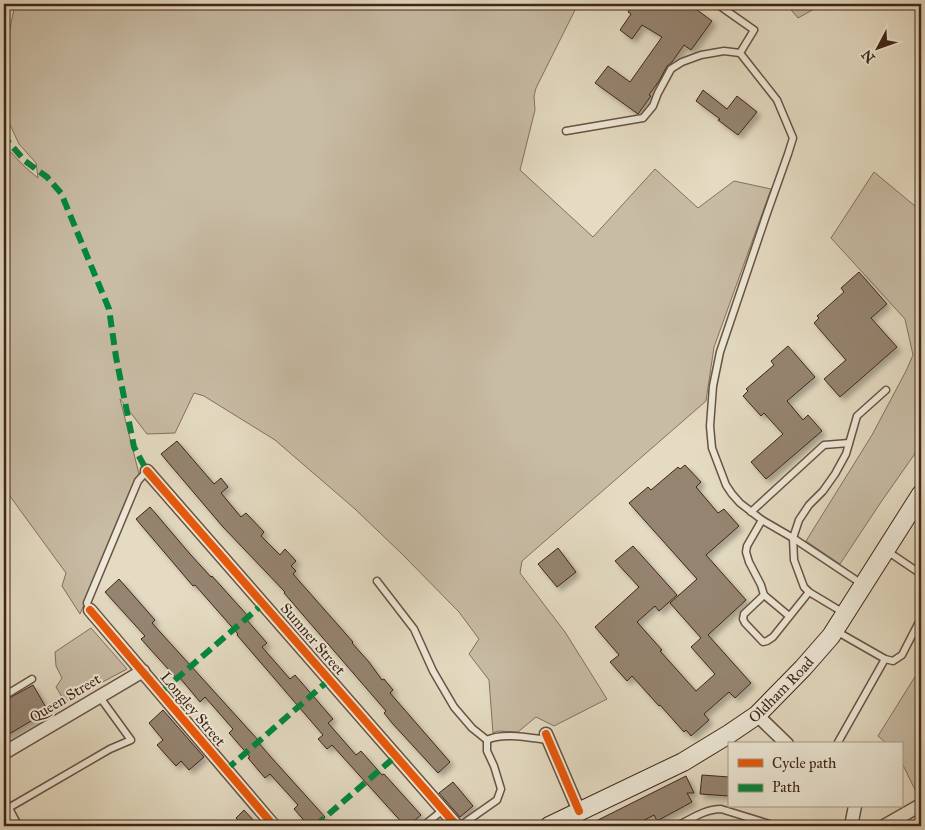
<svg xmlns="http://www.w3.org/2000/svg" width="925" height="830" font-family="'IM FELL Great Primer',serif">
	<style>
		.green { fill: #c8bca5; stroke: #84705e }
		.building { fill: #958470; stroke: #402517; filter: url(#shadow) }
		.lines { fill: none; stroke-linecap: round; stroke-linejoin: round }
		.lane-casing { stroke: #695242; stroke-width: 9 }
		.street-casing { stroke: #695242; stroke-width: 15 }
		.secondary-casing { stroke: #402517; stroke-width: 20 }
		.lane { stroke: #ede8d7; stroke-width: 6 }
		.street { stroke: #ede8d7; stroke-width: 12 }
		.secondary { stroke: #ede8d7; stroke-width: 18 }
		.quiet { stroke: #00873e; stroke-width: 6; stroke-dasharray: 12 6; stroke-linecap: butt }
		.cycleway-casing { stroke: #ede8d7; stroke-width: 11 }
		.cycleway { stroke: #e8590c; stroke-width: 8 }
		.labels { text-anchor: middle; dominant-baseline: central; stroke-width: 4; stroke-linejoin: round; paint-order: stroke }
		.street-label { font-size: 15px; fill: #402517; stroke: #ede8d7 }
	</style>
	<defs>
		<filter id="shadow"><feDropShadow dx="4" dy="4" stdDeviation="2.5" flood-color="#0004"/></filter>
	</defs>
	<rect width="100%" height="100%" fill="#e4dbc2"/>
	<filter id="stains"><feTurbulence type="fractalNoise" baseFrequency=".004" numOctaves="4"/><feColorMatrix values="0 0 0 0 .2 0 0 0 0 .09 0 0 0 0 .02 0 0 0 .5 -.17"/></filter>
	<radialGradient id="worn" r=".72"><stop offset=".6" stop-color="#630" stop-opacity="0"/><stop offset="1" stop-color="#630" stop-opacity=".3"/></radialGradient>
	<g class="green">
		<path d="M15 4H578L536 88 534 96 535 110 520 170 593 237 655 169 698 208 734 181 771 189 714 347 706 401 522 561 520 573 565 632 607 699 554 726 536 717 518 732 498 731 493 733 489 680 469 654 479 639 459 612 402 554 355 509 275 440 204 396 194 393 175 433 147 434 120 399 139 474 80 614 62 586 66 573 4 488V145L25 167 38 178 36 163 19 144 5 114V53Z"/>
		<path d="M786 4H823L798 18Z"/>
		<path d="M874 172 921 211V445L881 502 840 564 806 541 872 435 906 371 913 355 905 319 831 238Z"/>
		<path d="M91 628 127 669 65 702 56 687 62 678 56 666 55 652Z"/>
		<path d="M921 667V802L901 761V744H887L878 736Z"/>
	</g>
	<g class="building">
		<path d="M633 4H689L712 21 691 50 684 45 672 62 667 66 659 81 649 95 651 96 638 114 595 83 608 66 630 82 662 37 642 25 632 39 620 30 631 14 628 12Z"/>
		<path d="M703 90 727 109 737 96 757 112 738 135 718 120 720 119 696 101Z"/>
		<path d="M859 272 887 304 871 318 897 347 840 397 824 379 846 360 814 323 819 318 817 316 844 292 841 288Z"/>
		<path d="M788 346 815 377 787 401 803 420 808 415 822 431 766 479 751 462 783 434 764 413 761 416 743 396 748 391 746 389 774 365 771 361Z"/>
		<path d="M177 441 214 484 221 478 228 487 221 493 241 517 246 513 264 532 261 536 280 555 285 549 296 561 291 566 296 571 293 574 353 642 352 643 369 662 382 680 384 679 393 690 390 693 450 762 438 773 392 723 384 713 386 711 284 593 285 592 223 527 161 454Z"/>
		<path d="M685 465 701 482 696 487 718 513 724 509 739 526 706 555 746 600 708 635 751 683 735 698 729 692 704 714 709 720 691 736 686 730 684 732 660 705 659 706 632 676 627 681 610 662 619 655 595 627 639 587 615 561 633 546 677 595 659 611 655 606 637 622 662 650 660 651 696 691 715 674 691 647 701 638 670 603 697 579 629 503 648 487 651 490 678 467 680 469Z"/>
		<path d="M150 507 190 554 211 577 212 576 248 616 246 619 267 643 262 647 290 679 295 675 333 719 328 723 356 755 361 751 382 775 384 774 421 815 408 826H405L332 745 327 749 318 739 323 735 237 635 238 634 195 585 193 586 136 519Z"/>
		<path d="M558 548 576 572 557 587 538 564Z"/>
		<path d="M119 579 155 620 152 623 259 741 258 742 270 756 325 817 322 819 328 826H309L294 809 298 805 270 774 265 778 248 758 250 757 229 733 233 729 205 697 200 702 180 678 178 680 141 639 145 636 105 592Z"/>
		<path d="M33 685 48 711 4 737V701Z"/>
		<path d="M163 710 204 757 189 770 181 761 176 766 157 745 163 740 149 723Z"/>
		<path d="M702 775 729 777V796L700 794Z"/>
		<path d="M686 776 694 793H687L692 802 657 821 654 815 633 826H586Z"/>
		<path d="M453 782 473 806 460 817 439 793Z"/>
		<path d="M244 810 253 820 245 826H243L236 818Z"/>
	</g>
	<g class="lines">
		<g class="lane-casing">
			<g id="lane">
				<path d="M717 4 754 30 740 53 777 100 793 138 788 154 766 216 720 352 713 386 710 426 712 448 726 485 732 494 740 503 762 520 793 538 862 584"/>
				<path d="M566 131 643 118 653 106 658 93 671 69 682 62 701 55 724 51 740 53"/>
				<path d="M751 512 824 445 849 443"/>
				<path d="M762 520 747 546 746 552 749 562 761 585 764 595 789 616"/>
				<path d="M887 551 921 574"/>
				<path d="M377 581 414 629 433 671 454 707 472 728 487 740"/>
				<path d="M764 595 744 614 743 619 745 623 763 642 767 641 773 637 809 592"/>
				<path d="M90 610 87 603 138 481 147 471"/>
				<path d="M844 613 809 592 804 587 794 560 793 538 799 520 809 505 823 491 835 474 846 454 857 416 886 390"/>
				<path d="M836 631 885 659 893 661 902 655 921 618"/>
				<path d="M4 696 32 679"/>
				<path d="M487 740C502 732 531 738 548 740"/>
				<path d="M837 744 885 659"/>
				<path d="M5 810 110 749 131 740 99 696"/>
				<path d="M259 826 267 818"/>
				<path d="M423 826 443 810"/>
				<path d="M460 826 497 800 501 789 494 766 487 751V740"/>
				<path d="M677 826C691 819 705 809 721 809L776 826"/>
			</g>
		</g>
		<g class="street-casing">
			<g id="street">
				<path d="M147 471 457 826"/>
				<path d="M90 610 274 826"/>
				<path d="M757 715 787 744"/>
				<path d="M546 734 579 811"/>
				<path d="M4 753 143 671"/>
				<path d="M4 805 15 826"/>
				<path d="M851 826 855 806"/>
				<path d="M884 826 919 806"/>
			</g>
		</g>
		<g class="secondary-casing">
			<g id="secondary">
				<path id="s1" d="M549 826 683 762 729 734 757 715 803 668 831 636 921 494"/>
			</g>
		</g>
		<use href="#lane" class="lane"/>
		<use href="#street" class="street"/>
		<use href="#secondary" class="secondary"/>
		<g class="quiet">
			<path d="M4 19 6 4"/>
			<path d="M4 133 5 138 25 161 47 177 61 193 109 309 116 357 134 447 147 471"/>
			<path d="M161 692 263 604"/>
			<path d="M226 770 329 680"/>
			<path d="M919 806 921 805"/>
			<path d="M315 826 396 756"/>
		</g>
		<g class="cycleway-casing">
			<g id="cycleway">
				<path d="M147 471 457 826"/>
				<path d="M90 610 274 826"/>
				<path d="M546 734 579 811"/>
			</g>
		</g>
		<use href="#cycleway" class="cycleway"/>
	</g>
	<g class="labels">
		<g class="street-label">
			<text transform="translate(313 639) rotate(49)">Sumner Street</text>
			<text stroke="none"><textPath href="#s1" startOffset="271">Oldham Road</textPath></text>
			<text transform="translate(65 698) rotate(-31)">Queen Street</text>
			<text transform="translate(193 709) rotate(50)">Longley Street</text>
		</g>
	</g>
	<rect width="925" height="830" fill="none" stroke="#e4dbc2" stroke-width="20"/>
	<rect x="5" y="5" width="915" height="820" fill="none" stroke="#402517" stroke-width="2.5"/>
	<rect x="10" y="10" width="905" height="810" fill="none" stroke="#402517"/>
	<rect x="728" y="742" width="175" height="65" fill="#ede8d7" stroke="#a89a8a"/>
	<rect x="738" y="759" width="25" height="8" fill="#e8590c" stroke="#a89a8a"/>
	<text x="772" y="768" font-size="15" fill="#402517">Cycle path</text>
	<rect x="738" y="784" width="25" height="8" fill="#00873e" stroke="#a89a8a"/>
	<text x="772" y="792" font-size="15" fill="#402517">Path</text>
	<g transform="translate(878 48) rotate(229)" stroke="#ede8d7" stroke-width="4" paint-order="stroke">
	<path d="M0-4L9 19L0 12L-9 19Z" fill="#402517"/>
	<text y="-8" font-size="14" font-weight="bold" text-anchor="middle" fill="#402517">N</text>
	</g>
	<rect width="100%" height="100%" filter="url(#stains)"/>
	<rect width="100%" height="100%" fill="url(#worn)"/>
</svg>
